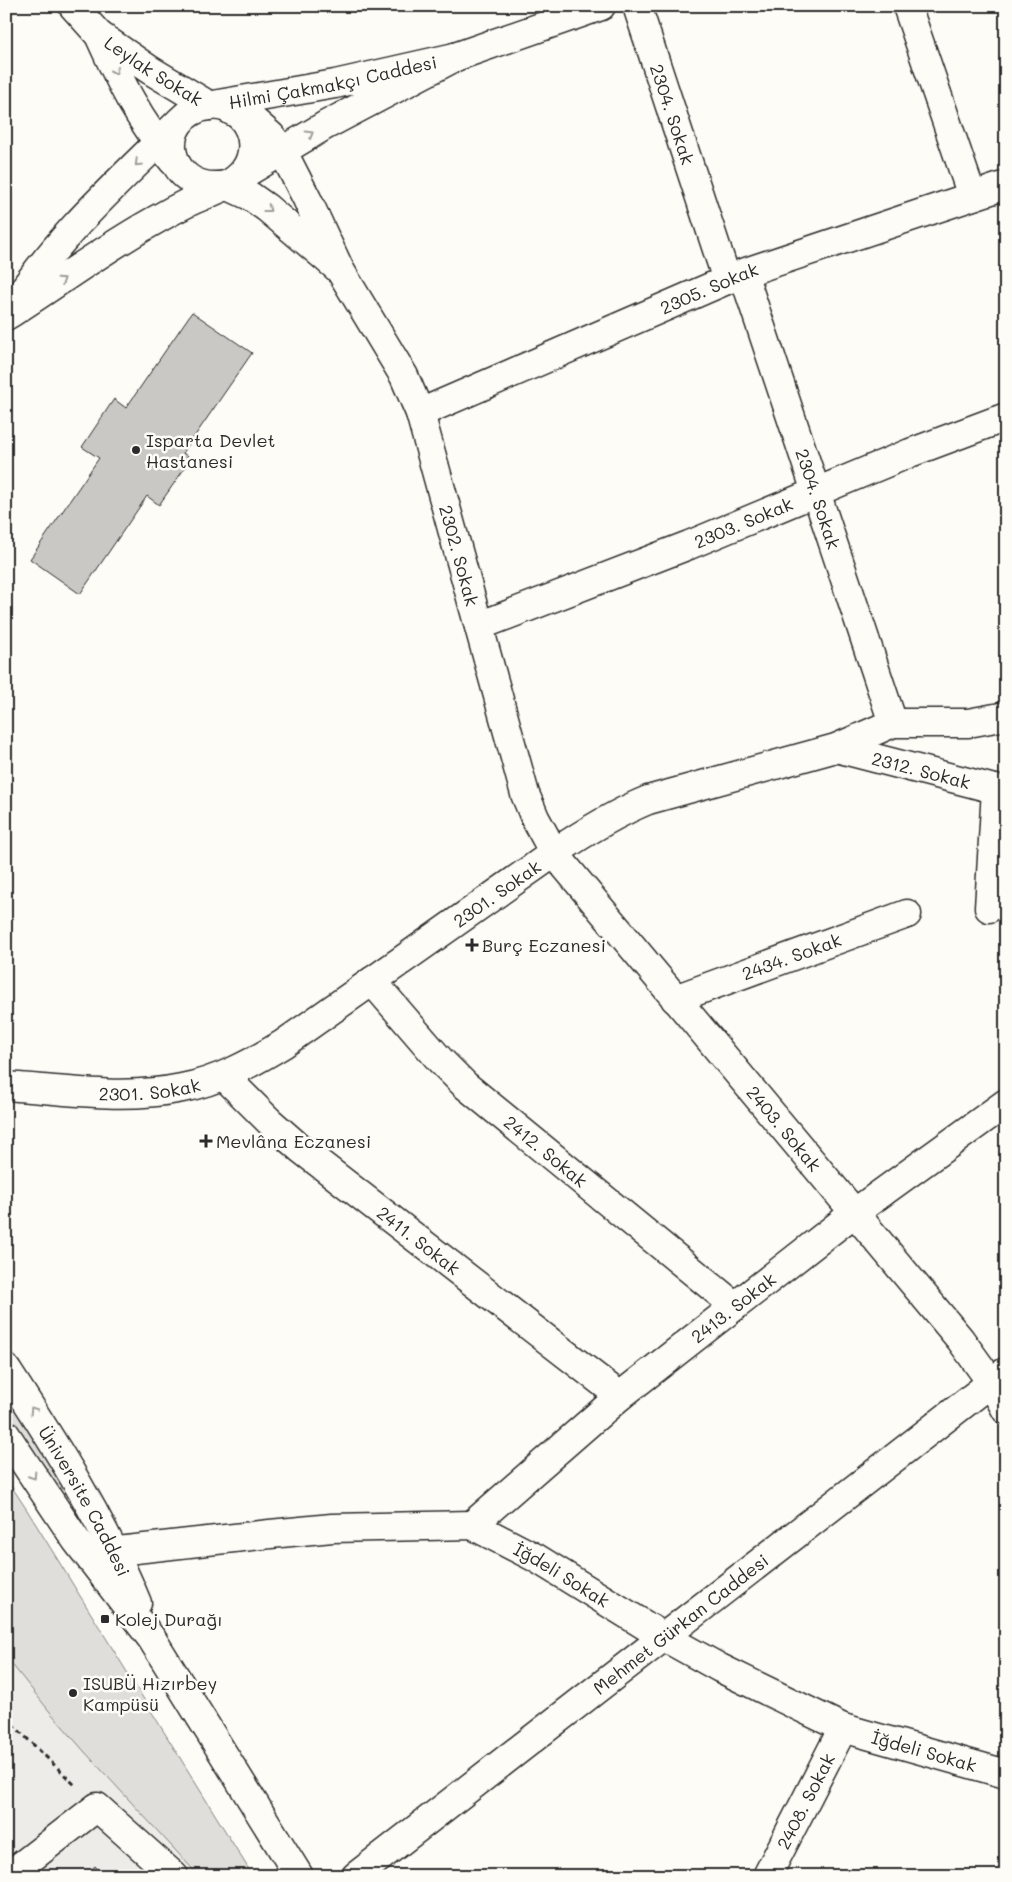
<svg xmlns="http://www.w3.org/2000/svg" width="1012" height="1882" font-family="Mali,sans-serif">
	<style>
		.built { fill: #edece8 }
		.green { fill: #dfdeda; stroke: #858482 }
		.building { fill: #c9c8c4; stroke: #2b2b2b }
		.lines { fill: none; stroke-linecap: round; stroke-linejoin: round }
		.minor-casing { stroke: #2b2b2b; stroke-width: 31 }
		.major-casing { stroke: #2b2b2b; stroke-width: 31 }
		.path { stroke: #2b2b2b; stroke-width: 3; stroke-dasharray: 5 4; stroke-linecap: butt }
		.minor { stroke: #fdfcf7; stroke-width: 28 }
		.major { stroke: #fdfcf7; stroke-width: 28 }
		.oneway { stroke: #9e9e9b }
		.poi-dot { fill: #2b2b2b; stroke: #fdfcf7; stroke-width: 2 }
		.labels { text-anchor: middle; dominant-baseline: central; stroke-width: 5; stroke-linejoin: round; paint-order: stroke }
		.street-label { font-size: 18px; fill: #2b2b2b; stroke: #fdfcf7 }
		.poi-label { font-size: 18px; fill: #2b2b2b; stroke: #fdfcf7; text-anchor: start }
	</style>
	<rect width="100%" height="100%" fill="#fdfcf7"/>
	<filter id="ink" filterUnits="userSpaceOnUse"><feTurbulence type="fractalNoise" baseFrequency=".02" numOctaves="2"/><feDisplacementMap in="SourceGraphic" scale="10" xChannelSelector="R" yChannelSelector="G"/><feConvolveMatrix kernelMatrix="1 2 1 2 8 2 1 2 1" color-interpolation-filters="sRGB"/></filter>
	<g filter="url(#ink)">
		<path class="built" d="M6 1478 253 1876H6Z"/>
		<g class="green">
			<path d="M6 1391 94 1530 88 1534 6 1412Z"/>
			<path d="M6 1478 27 1510 253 1876H199L84 1751 50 1712 6 1657Z"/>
		</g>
		<g class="building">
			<path d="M192 312 252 353 183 453 191 459 159 505 147 496 80 594 30 559 99 458 82 447 114 399 126 408Z"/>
			<path d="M95 1866 104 1876H84Z"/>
		</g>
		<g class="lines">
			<g class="minor-casing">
				<g id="minor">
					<path d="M73 6 99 35"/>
					<path id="s1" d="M637 6 727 280"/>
					<path d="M907 6 972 196"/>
					<path id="s2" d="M173 161C138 119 121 84 99 35L150 70 210 106"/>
					<path d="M226 185 250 196 267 208 340 270 307 199 282 150 271 136 255 122 232 111"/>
					<path id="s3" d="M340 270 404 376 420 413 525 794 535 818 554 853 960 1339 991 1382 1006 1410"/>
					<path id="s4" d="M743 273 893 723"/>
					<path id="s5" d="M420 413 743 273 1006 185"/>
					<path id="s6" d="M479 626 689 545 910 453 1006 417"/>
					<path id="s7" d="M836 748 1006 792"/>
					<path d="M989 908 996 789"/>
					<path id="s8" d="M372 981 440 1060 465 1085 735 1306"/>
					<path id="s9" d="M675 999 907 914"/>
					<path id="s10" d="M224 1076 269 1121 302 1150 620 1396"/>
					<path id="s11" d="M6 1086C64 1090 125 1100 182 1088 219 1081 252 1063 283 1044L554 853C585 832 614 814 648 800L836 748 893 723H968L1006 716"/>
					<path id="s12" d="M472 1525 620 1396 854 1213 1006 1103"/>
					<path id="s13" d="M91 1554 270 1534 332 1528 472 1525 536 1558 664 1637 720 1668 843 1728 1006 1774"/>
					<path d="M8 1876 97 1807 174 1876"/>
					<path id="s14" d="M356 1876 1005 1372"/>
					<path id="s15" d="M767 1876 843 1728"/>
				</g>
			</g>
			<g class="major-casing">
				<g id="major">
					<path d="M455 57 601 6"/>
					<path id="s16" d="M213 105 335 84 455 57 326 125 239 177"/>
					<path d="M12 307C57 236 121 180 180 121"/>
					<path d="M6 316C55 285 102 250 152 222 164 215 177 208 189 202 207 193 232 187 244 171 256 155 255 133 242 118 234 109 220 104 208 106 151 116 165 196 226 185"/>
					<path id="s17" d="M6 1369C55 1445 103 1519 137 1603"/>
					<path d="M6 1435 76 1540 152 1639 299 1876"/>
				</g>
			</g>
			<path class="path" d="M6 1718 77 1787"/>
			<use href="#minor" class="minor"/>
			<use href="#major" class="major"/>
		</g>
		<defs><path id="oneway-chevron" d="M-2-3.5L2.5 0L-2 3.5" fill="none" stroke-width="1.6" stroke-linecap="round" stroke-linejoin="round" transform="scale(1.25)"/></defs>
		<g class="oneway">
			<use href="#oneway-chevron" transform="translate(115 71) rotate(66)"/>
			<use href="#oneway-chevron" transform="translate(310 134) rotate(-30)"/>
			<use href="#oneway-chevron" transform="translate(138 163) rotate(136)"/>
			<use href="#oneway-chevron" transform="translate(268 209) rotate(37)"/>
			<use href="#oneway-chevron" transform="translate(62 280) rotate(-33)"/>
			<use href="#oneway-chevron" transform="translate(33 1410) rotate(-123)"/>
			<use href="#oneway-chevron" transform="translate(33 1476) rotate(57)"/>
		</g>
	</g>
	<g class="poi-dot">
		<circle cx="136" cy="450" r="5"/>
		<path d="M469.5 937.5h5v5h5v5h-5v5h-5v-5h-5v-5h5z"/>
		<path d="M203.5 1133.5h5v5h5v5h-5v5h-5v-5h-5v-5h5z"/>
		<rect x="100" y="1614" width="10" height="10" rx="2.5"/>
		<circle cx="73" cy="1693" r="5"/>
	</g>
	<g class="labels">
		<g class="street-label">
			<text stroke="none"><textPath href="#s2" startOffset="212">Leylak Sokak</textPath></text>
			<text stroke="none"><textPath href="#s16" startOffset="122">Hilmi Çakmakçı Caddesi</textPath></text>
			<text stroke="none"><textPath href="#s1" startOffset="114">2304. Sokak</textPath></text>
			<text stroke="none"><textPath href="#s5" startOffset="315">2305. Sokak</textPath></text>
			<text stroke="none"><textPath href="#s4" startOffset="238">2304. Sokak</textPath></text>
			<text stroke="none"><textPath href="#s6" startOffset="284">2303. Sokak</textPath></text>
			<text stroke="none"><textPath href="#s3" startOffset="312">2302. Sokak</textPath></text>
			<text stroke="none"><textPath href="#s7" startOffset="88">2312. Sokak</textPath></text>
			<text stroke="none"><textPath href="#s11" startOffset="549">2301. Sokak</textPath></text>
			<text stroke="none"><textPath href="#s9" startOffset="124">2434. Sokak</textPath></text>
			<text stroke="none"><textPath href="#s11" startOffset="144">2301. Sokak</textPath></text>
			<text stroke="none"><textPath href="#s3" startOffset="984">2403. Sokak</textPath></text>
			<text stroke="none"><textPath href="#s8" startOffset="244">2412. Sokak</textPath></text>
			<text stroke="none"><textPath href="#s10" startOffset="255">2411. Sokak</textPath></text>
			<text stroke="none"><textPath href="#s12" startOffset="340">2413. Sokak</textPath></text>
			<text stroke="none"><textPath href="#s17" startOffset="154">Üniversite Caddesi</textPath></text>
			<text stroke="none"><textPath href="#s13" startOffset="485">İğdeli Sokak</textPath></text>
			<text stroke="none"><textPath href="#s14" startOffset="411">Mehmet Gürkan Caddesi</textPath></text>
			<text stroke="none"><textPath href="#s13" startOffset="890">İğdeli Sokak</textPath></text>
			<text stroke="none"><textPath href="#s15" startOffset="84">2408. Sokak</textPath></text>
		</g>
		<g class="poi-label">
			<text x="146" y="440">Isparta Devlet<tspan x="146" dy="21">Hastanesi</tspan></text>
			<text x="482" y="945">Burç Eczanesi</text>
			<text x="216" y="1141">Mevlâna Eczanesi</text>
			<text x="115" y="1619">Kolej Durağı</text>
			<text x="83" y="1683">ISUBÜ Hızırbey<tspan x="83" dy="21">Kampüsü</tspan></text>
		</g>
	</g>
	<rect width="1012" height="1882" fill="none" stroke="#fdfcf7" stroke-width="25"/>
	<rect x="12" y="12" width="987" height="1857" fill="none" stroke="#2b2b2b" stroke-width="2" filter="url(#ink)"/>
</svg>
